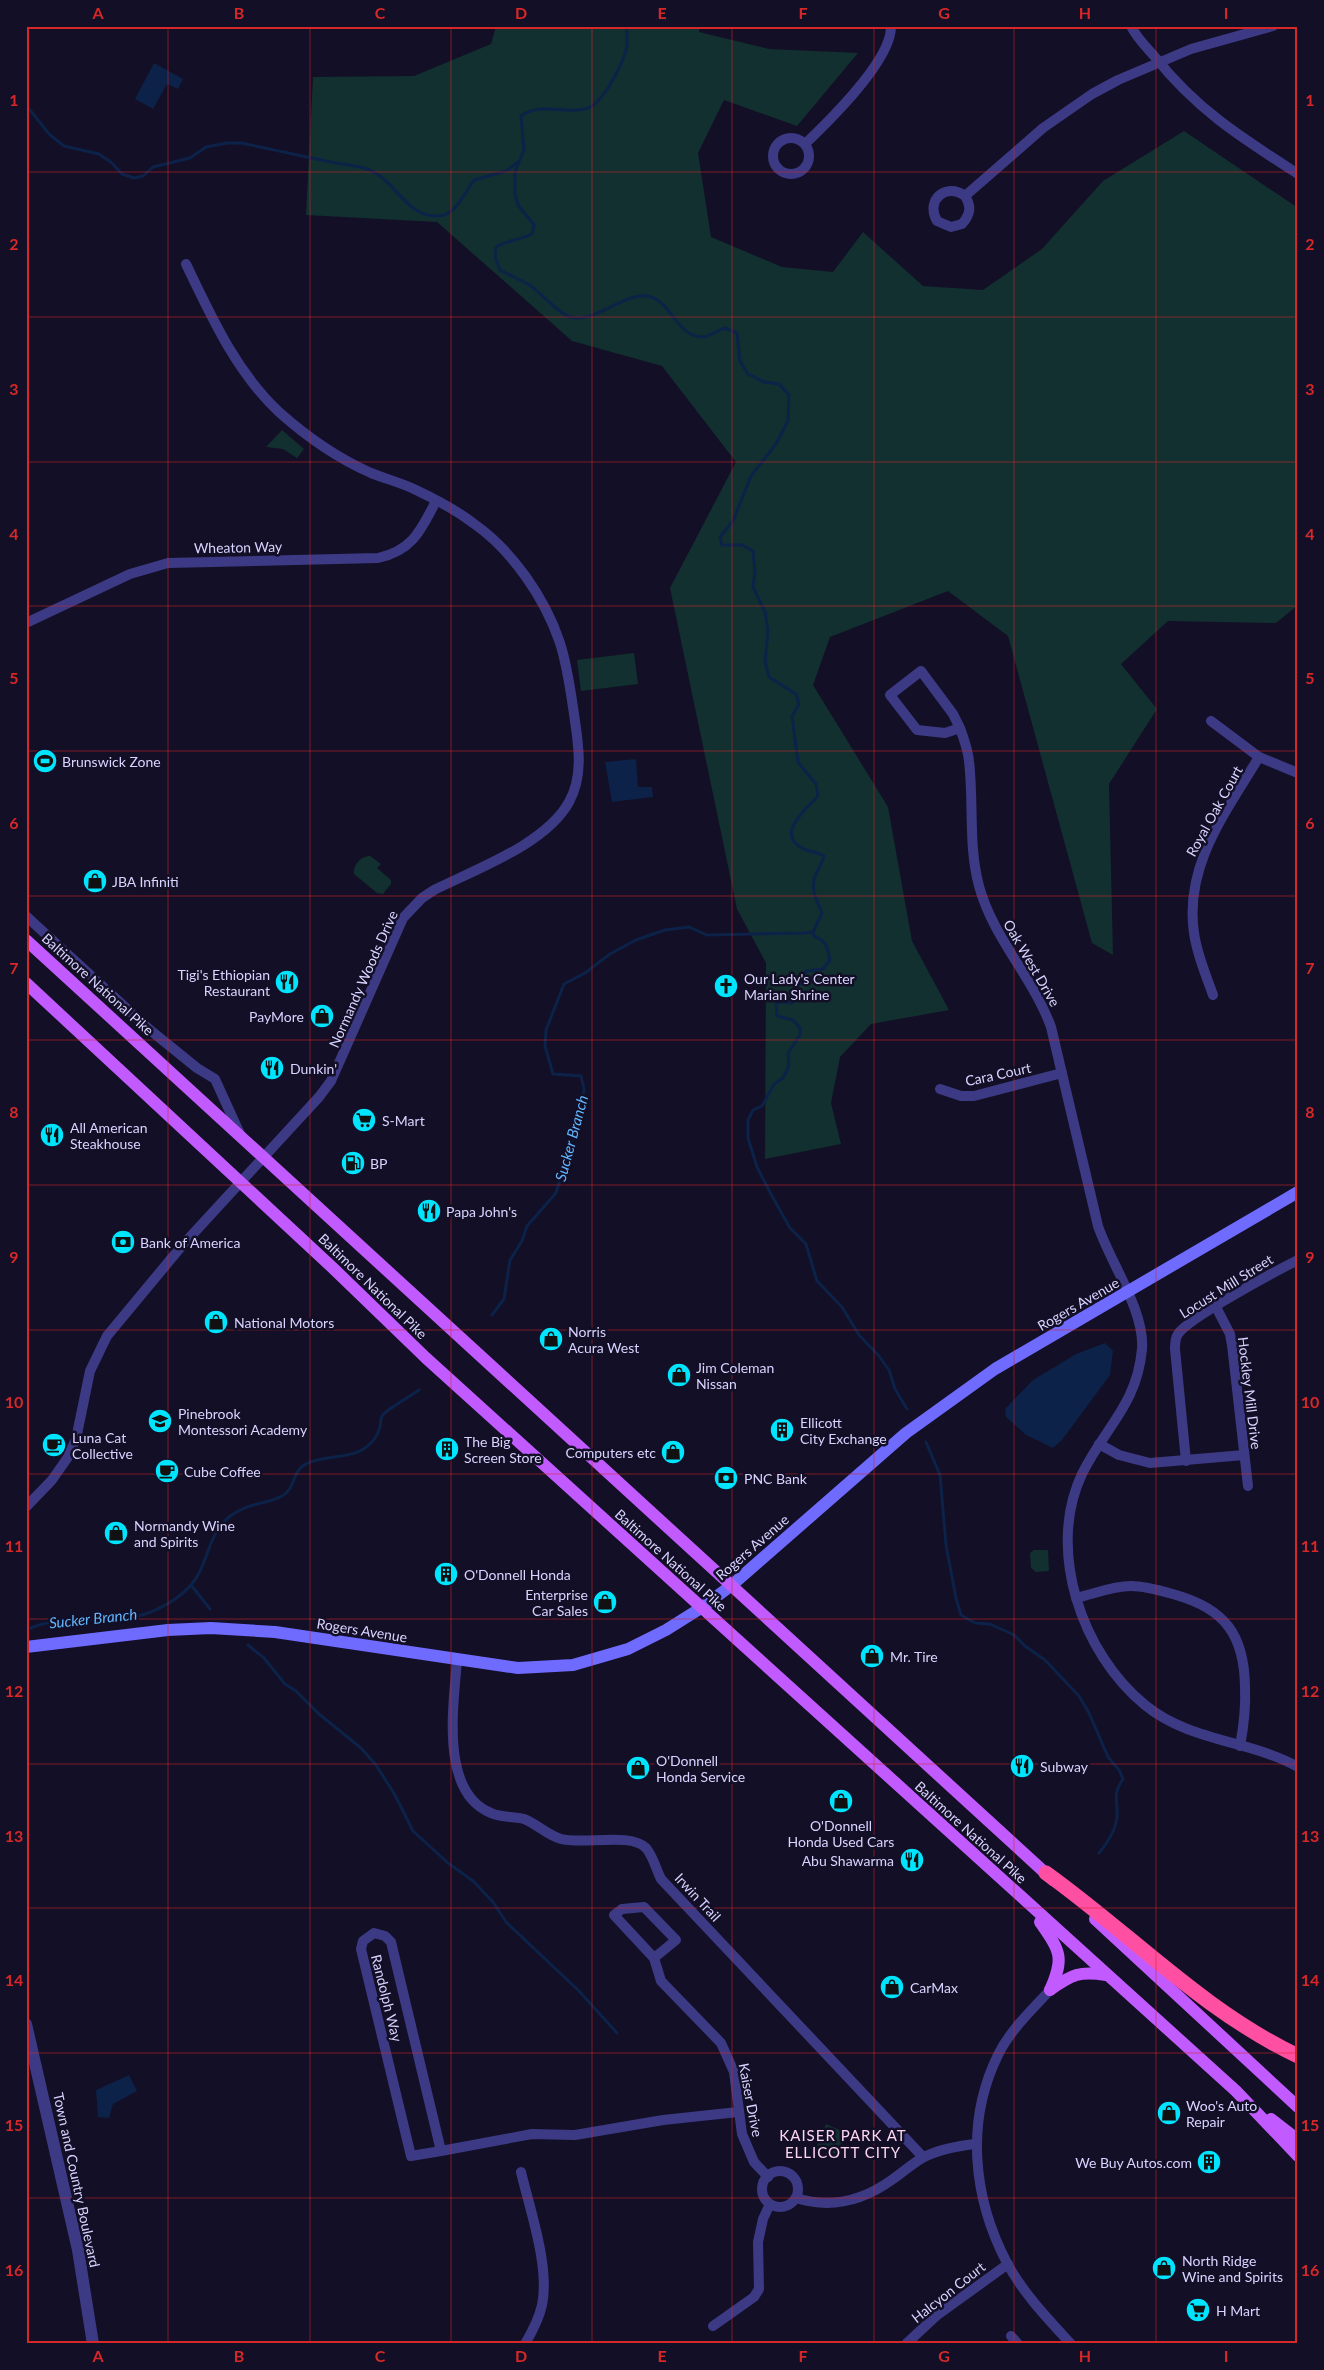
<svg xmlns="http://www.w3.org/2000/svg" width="1324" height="2370" font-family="Lato,sans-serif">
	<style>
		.green { fill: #12302f }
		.water { fill: #0c2248 }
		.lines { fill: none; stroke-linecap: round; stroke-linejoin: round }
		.stream { stroke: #0c2248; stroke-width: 3 }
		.minor { stroke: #3d3a85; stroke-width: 10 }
		.tertiary { stroke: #3d3a85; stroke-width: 12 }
		.secondary { stroke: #6f6bff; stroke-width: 12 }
		.primary { stroke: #c25bff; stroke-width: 12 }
		.motorway { stroke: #ff4fa3; stroke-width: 15 }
		.grid { fill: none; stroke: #d62828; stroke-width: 1; stroke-opacity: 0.55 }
		.labels { text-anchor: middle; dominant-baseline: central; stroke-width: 5; stroke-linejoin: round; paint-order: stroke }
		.street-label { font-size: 14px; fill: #d9d4ff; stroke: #130f26 }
		.poi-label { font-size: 14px; fill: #d9d4ff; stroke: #130f26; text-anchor: start }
		.water-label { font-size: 15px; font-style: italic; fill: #62b6ff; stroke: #130f26 }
		.neighbourhood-label { font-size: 15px; letter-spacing: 1px; fill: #ffd6f0; stroke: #130f26 }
		.neatline { fill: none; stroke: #d62828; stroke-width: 2 }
		.grid-label { font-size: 16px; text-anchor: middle; font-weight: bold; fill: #d62828 }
	</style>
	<rect width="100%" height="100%" fill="#130f26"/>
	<g class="green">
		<path d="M496 26H699V32L769 49 858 53 797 126 724 100 698 153 711 237 782 267 833 272 863 232 923 286 983 290 1042 249 1103 181 1184 131 1298 208V605L1276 623 1168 621 1121 664 1157 709 1109 784 1113 955 1092 943 1008 636 948 591 830 637 813 685 888 807 912 941 949 1010 871 1024 840 1057 831 1103 841 1144 765 1159 766 963 737 909 670 588 736 462 662 366 572 341 437 222 306 215 313 77 414 76 491 44Z"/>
		<path d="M282 430 304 449 297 458 283 449 266 447Z"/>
		<path d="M634 653 638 684 581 691 577 660Z"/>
		<path d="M370 856 381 864 377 868 391 880V884L383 894 377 893 354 874C353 865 361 856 370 856Z"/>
		<path d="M1034 1550H1048L1049 1571 1036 1572 1031 1568 1030 1553Z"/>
		<path d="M826 2124 846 2133 837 2155 817 2146Z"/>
	</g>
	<g class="water">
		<path d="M154 63 183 79 178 89 167 84 153 109 135 99Z"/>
		<path d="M636 759 638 787H652L653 797 612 802 605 762Z"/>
		<path d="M1105 1343 1113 1351 1110 1375 1062 1440 1053 1448 1026 1435 1006 1417 1005 1409 1033 1380 1076 1354Z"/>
		<path d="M129 2075 137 2091 113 2104 109 2118 98 2117 96 2090Z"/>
	</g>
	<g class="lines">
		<g class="stream">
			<path d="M26 105 49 134 64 146 99 154 112 163 122 174 134 178 143 176 153 167 190 158 206 147 227 143H241C271 149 301 156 331 162 345 165 359 165 372 171 397 183 407 218 439 216 456 215 465 192 474 180L506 171 518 162"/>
			<path d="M813 932 814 936C826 940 828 949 830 960L823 969 806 971 803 981 794 990 796 997 793 1003 780 1002 776 1004 777 1016 793 1020 800 1028V1035L788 1053 789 1066 783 1078 774 1084 762 1106 753 1110 748 1120V1138L757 1167 772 1196 790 1228 806 1244 817 1281 842 1307 859 1335 879 1356 889 1370 895 1389 907 1409"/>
			<path d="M492 1315 504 1299 510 1260 522 1241 527 1226 556 1193 582 1106 584 1089 581 1076 553 1074 545 1046 546 1030 564 984 585 973 610 954 636 940 665 930 689 927 707 935 804 933 813 932 822 913C817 901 809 887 816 874 819 868 822 863 824 856 816 851 809 852 802 848 775 834 806 809 818 796L816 784 798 762 792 716 799 704 796 694 769 677 765 662 768 631 765 612 753 587 755 572 753 551 742 545H722L720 537 733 521 751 476 776 444 788 421 789 395 779 384 764 382 748 374 740 361 737 333 725 328C718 330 710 336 704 337 676 338 672 300 647 296 623 293 594 324 570 317 556 312 541 292 528 284 519 279 509 275 500 270L495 257 496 247C508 240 520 240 532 234L534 225 518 205 515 194V172L524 150 521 116C540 102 563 114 585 109 602 106 622 65 626 50 628 43 627 33 626 26"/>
			<path d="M926 1442 940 1475 946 1545 956 1598 961 1615 975 1623 990 1624 1014 1635 1025 1646 1045 1660 1079 1696 1089 1713 1108 1757 1119 1770 1123 1779C1112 1795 1118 1800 1117 1817 1116 1829 1107 1844 1099 1853"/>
			<path d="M191 1585 210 1609"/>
			<path d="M26 1630C66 1611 114 1628 153 1611 170 1604 191 1590 199 1573 209 1554 211 1531 229 1517 248 1502 265 1505 282 1496 295 1490 292 1470 306 1464 324 1455 349 1459 365 1448 372 1444 378 1435 380 1427 381 1424 380 1419 382 1416 385 1410 411 1396 419 1390"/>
			<path d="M248 1645 264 1658 285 1684 296 1691 319 1714 361 1748 376 1765 395 1795 413 1831 448 1863 473 1881 493 1902 506 1922 579 1991 617 2033"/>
		</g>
		<g class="minor">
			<path d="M1131 26C1136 37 1147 48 1155 57 1197 110 1242 138 1298 174"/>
			<circle cx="791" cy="156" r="18"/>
			<path d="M805 144C829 121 892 60 891 26"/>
			<path d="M965 196C946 182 925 200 937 221L951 227 962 224C970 215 972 207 965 196L1043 128 1092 94 1118 80 1191 49 1273 26"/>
			<path d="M26 623 130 574 168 563 378 558C413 550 421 530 436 501"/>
			<path d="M1211 721 1259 757 1298 773"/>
			<path d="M960 728 953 714 921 671 890 695 917 730 945 733 960 728C964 739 968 750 969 761 974 803 968 845 979 886 993 938 1033 977 1051 1027L1098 1226C1110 1262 1145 1311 1142 1349 1137 1405 1105 1427 1082 1474 1046 1550 1082 1654 1145 1705 1190 1742 1250 1740 1298 1767"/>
			<path d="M26 916 150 1030 197 1068 215 1079 240 1134"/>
			<path d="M1213 995C1206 975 1197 955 1194 933 1184 865 1226 812 1259 757"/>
			<path d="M940 1089 961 1096H974L1062 1073"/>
			<path d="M1216 1307 1230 1334 1232 1345 1248 1486"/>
			<path d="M1099 1444 1119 1455 1150 1463 1244 1455"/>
			<path d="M1186 1461 1175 1349C1175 1344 1175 1338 1178 1334 1188 1318 1276 1271 1298 1260"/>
			<path d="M26 1507 52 1480 68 1457 76 1439 90 1371 107 1336 180 1248 319 1097 331 1081 403 918 422 898 434 890C476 869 546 844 569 802 583 777 579 748 575 721 571 694 568 668 560 643 545 598 512 550 473 523 456 510 435 499 416 490 402 483 386 479 371 473 337 458 307 437 279 412 236 372 211 316 186 264"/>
			<path d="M1076 1598C1094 1594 1112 1586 1131 1586 1146 1586 1162 1591 1176 1595 1225 1609 1244 1635 1245 1686 1246 1707 1244 1725 1240 1746"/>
			<path d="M457 1660C454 1703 439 1792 491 1813 501 1818 513 1816 524 1819 537 1824 547 1835 561 1839 583 1845 631 1832 646 1848 653 1856 656 1869 661 1879L923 2157"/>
			<path d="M654 1958 676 1940 644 1907 622 1909 614 1915 654 1958 661 1981 721 2043 734 2072 742 2134 754 2162 768 2177"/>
			<path d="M1050 1990C1032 2010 1010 2030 998 2055 965 2122 973 2198 1007 2263 1023 2293 1048 2319 1071 2344"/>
			<path d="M441 2151 411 2156 361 1949 363 1941 374 1933 385 1936 391 1942 441 2151 532 2134 575 2135 663 2120 738 2112"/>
			<circle cx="780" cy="2189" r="18"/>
			<path d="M521 2172C530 2210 550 2267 542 2305 539 2319 532 2332 525 2344"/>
			<path d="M796 2198C831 2209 863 2201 893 2179 903 2172 913 2163 924 2157 940 2149 958 2146 975 2144"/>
			<path d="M713 2326 754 2297 759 2289 758 2242 763 2219 770 2204"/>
			<path d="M1011 2336 1018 2344"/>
			<path d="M906 2344 936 2316 1008 2264"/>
		</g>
		<path class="tertiary" d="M26 2024 78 2250 93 2344"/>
		<path class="secondary" d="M26 1647 168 1630 211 1628 275 1632 518 1668 573 1665 628 1649 666 1630 701 1608 732 1585 906 1433 995 1369 1298 1192"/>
		<g class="primary">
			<path d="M26 940 1053 1880"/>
			<path d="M26 983 335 1270 426 1358 1236 2091 1298 2156"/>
			<path d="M1095 1919 1298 2107"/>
			<path d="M1040 1922C1060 1951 1065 1957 1050 1990"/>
			<path d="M1050 1990C1072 1974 1080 1971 1106 1975"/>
			<path d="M1271 2119 1298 2140"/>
		</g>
		<path class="motorway" d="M1046 1873C1130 1933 1203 2011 1298 2056"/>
	</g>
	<path class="grid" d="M168 26V2344M310 26V2344M451 26V2344M592 26V2344M732 26V2344M874 26V2344M1014 26V2344M1156 26V2344M26 172H1298M26 317H1298M26 462H1298M26 606H1298M26 751H1298M26 896H1298M26 1040H1298M26 1185H1298M26 1330H1298M26 1474H1298M26 1619H1298M26 1764H1298M26 1908H1298M26 2053H1298M26 2198H1298"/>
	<defs>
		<g id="stadium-disc" transform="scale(1.25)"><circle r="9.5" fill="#00e5ff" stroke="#130f26"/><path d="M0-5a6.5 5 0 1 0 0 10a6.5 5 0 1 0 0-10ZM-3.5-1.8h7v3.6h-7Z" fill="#111"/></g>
		<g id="shop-disc" transform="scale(1.25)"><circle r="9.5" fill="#00e5ff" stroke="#130f26"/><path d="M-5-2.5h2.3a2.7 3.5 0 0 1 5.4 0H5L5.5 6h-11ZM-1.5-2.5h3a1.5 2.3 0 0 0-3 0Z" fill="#111"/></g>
		<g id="restaurant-disc" transform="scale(1.25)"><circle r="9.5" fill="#00e5ff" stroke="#130f26"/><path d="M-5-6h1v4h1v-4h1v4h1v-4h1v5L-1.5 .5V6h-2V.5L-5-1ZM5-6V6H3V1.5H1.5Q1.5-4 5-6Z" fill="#111"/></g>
		<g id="church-disc" transform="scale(1.25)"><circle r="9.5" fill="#00e5ff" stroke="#130f26"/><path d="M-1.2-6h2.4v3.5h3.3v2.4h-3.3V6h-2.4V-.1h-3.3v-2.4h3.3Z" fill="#111"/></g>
		<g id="supermarket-disc" transform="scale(1.25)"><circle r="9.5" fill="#00e5ff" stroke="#130f26"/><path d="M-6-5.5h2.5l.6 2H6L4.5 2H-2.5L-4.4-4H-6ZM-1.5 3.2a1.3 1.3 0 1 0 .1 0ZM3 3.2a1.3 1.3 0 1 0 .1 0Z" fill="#111"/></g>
		<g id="fuel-disc" transform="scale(1.25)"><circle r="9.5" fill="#00e5ff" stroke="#130f26"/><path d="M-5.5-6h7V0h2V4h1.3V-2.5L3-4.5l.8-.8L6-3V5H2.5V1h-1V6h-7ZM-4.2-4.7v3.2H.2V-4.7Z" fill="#111"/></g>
		<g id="bank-disc" transform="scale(1.25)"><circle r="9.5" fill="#00e5ff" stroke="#130f26"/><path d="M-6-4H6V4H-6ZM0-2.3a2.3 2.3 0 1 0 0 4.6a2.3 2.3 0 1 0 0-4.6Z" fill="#111"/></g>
		<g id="school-disc" transform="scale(1.25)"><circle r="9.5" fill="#00e5ff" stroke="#130f26"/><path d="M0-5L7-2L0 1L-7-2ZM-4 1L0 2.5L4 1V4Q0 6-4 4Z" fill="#111"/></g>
		<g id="building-disc" transform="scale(1.25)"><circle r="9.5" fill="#00e5ff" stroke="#130f26"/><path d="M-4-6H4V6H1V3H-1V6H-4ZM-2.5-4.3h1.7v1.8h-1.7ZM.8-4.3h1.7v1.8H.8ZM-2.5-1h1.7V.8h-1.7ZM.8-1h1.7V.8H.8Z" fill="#111"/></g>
		<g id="cafe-disc" transform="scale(1.25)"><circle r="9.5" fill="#00e5ff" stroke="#130f26"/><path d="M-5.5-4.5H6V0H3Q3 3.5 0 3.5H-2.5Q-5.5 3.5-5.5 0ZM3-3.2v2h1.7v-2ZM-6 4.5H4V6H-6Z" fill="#111"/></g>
	</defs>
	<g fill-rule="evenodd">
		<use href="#stadium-disc" x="45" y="761"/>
		<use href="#shop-disc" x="95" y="881"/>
		<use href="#restaurant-disc" x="287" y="982"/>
		<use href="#church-disc" x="726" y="986"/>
		<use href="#shop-disc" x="322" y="1016"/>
		<use href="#restaurant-disc" x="272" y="1068"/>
		<use href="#supermarket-disc" x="364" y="1120"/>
		<use href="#restaurant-disc" x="52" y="1135"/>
		<use href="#fuel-disc" x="353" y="1163"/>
		<use href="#restaurant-disc" x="429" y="1211"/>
		<use href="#bank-disc" x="123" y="1242"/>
		<use href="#shop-disc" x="216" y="1322"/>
		<use href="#shop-disc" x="551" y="1339"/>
		<use href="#shop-disc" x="679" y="1375"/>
		<use href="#school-disc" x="160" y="1421"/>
		<use href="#building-disc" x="782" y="1430"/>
		<use href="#cafe-disc" x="54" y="1445"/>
		<use href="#building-disc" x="447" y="1449"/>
		<use href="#shop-disc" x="673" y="1452"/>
		<use href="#cafe-disc" x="167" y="1471"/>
		<use href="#bank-disc" x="726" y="1478"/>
		<use href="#shop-disc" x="116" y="1533"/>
		<use href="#building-disc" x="446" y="1574"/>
		<use href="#shop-disc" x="605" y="1602"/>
		<use href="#shop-disc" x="872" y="1656"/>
		<use href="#restaurant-disc" x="1022" y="1766"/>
		<use href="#shop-disc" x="638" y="1768"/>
		<use href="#shop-disc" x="841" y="1801"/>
		<use href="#restaurant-disc" x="912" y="1860"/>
		<use href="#shop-disc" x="892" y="1987"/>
		<use href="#shop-disc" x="1169" y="2113"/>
		<use href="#building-disc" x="1209" y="2162"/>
		<use href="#shop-disc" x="1164" y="2268"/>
		<use href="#supermarket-disc" x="1198" y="2310"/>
	</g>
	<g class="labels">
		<g class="street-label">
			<text transform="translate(238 547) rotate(-1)">Wheaton Way</text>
			<text transform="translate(1214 811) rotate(-61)">Royal Oak Court</text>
			<text transform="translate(1032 963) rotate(60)">Oak West Drive</text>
			<text transform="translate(363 979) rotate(-66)">Normandy Woods Drive</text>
			<text transform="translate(98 984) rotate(42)">Baltimore National Pike</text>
			<text transform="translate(998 1074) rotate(-12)">Cara Court</text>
			<text transform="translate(373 1286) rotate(44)">Baltimore National Pike</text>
			<text transform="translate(1226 1286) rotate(-32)">Locust Mill Street</text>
			<text transform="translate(1078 1304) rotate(-30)">Rogers Avenue</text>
			<text transform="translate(1250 1393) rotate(83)">Hockley Mill Drive</text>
			<text transform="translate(752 1547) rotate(-41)">Rogers Avenue</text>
			<text transform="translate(671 1560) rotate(42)">Baltimore National Pike</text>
			<text transform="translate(362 1630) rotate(9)">Rogers Avenue</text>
			<text transform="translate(971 1832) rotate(42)">Baltimore National Pike</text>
			<text transform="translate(698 1897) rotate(47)">Irwin Trail</text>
			<text transform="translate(387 1998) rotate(76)">Randolph Way</text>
			<text transform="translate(751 2100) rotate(79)">Kaiser Drive</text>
			<text transform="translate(77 2180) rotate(78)">Town and Country Boulevard</text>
			<text transform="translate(948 2292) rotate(-38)">Halcyon Court</text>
		</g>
		<g class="poi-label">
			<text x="62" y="761">Brunswick Zone</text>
			<text x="112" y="881">JBA Infiniti</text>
			<text x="270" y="974" text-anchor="end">Tigi's Ethiopian<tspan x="270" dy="16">Restaurant</tspan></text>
			<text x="744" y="978">Our Lady's Center<tspan x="744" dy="16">Marian Shrine</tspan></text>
			<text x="304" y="1016" text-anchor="end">PayMore</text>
			<text x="290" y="1068">Dunkin'</text>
			<text x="382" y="1120">S-Mart</text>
			<text x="70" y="1127">All American<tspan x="70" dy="16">Steakhouse</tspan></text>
			<text x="370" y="1163">BP</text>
			<text x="446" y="1211">Papa John's</text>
			<text x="140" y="1242">Bank of America</text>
			<text x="234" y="1322">National Motors</text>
			<text x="568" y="1331">Norris<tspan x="568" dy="16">Acura West</tspan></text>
			<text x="696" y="1367">Jim Coleman<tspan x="696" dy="16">Nissan</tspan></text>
			<text x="178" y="1413">Pinebrook<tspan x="178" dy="16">Montessori Academy</tspan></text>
			<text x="800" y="1422">Ellicott<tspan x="800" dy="16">City Exchange</tspan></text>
			<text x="72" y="1437">Luna Cat<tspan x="72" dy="16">Collective</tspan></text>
			<text x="464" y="1441">The Big<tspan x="464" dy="16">Screen Store</tspan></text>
			<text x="656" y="1452" text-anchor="end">Computers etc</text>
			<text x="184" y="1471">Cube Coffee</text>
			<text x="744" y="1478">PNC Bank</text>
			<text x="134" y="1525">Normandy Wine<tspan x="134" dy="16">and Spirits</tspan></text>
			<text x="464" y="1574">O'Donnell Honda</text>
			<text x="588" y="1594" text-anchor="end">Enterprise<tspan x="588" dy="16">Car Sales</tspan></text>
			<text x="890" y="1656">Mr. Tire</text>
			<text x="656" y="1760">O'Donnell<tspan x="656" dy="16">Honda Service</tspan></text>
			<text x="1040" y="1766">Subway</text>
			<text x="841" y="1825" text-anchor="middle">O'Donnell<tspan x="841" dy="16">Honda Used Cars</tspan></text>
			<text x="894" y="1860" text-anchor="end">Abu Shawarma</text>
			<text x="910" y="1987">CarMax</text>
			<text x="1186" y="2105">Woo's Auto<tspan x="1186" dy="16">Repair</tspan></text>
			<text x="1192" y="2162" text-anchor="end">We Buy Autos.com</text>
			<text x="1182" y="2260">North Ridge<tspan x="1182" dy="16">Wine and Spirits</tspan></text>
			<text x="1216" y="2310">H Mart</text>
		</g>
		<g class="water-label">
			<text transform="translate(571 1138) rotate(-75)">Sucker Branch</text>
			<text transform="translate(93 1618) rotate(-6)">Sucker Branch</text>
		</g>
		<g class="neighbourhood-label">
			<text x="843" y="2135">KAISER PARK AT<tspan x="843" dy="17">ELLICOTT CITY</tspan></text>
		</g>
	</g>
	<rect width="1324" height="2370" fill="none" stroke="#130f26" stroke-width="55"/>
	<rect x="28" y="28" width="1268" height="2314" class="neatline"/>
	<g class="grid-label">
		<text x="98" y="19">A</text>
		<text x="239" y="19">B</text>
		<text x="380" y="19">C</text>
		<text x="521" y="19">D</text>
		<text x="662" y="19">E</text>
		<text x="803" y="19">F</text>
		<text x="944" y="19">G</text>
		<text x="1085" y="19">H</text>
		<text x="1226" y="19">I</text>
		<text x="14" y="106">1</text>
		<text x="1310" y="106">1</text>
		<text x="14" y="250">2</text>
		<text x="1310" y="250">2</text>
		<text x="14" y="395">3</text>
		<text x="1310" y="395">3</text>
		<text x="14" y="540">4</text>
		<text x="1310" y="540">4</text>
		<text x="14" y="684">5</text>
		<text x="1310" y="684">5</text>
		<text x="14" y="829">6</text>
		<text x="1310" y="829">6</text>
		<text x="14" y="974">7</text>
		<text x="1310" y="974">7</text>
		<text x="14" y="1118">8</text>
		<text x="1310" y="1118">8</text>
		<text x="14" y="1263">9</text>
		<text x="1310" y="1263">9</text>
		<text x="14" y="1408">10</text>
		<text x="1310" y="1408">10</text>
		<text x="14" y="1552">11</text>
		<text x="1310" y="1552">11</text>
		<text x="14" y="1697">12</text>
		<text x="1310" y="1697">12</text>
		<text x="14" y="1842">13</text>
		<text x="1310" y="1842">13</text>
		<text x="14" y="1986">14</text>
		<text x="1310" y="1986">14</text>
		<text x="14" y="2131">15</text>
		<text x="1310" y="2131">15</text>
		<text x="14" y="2276">16</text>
		<text x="1310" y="2276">16</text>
		<text x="98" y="2362">A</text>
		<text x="239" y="2362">B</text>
		<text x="380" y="2362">C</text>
		<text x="521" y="2362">D</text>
		<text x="662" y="2362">E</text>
		<text x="803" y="2362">F</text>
		<text x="944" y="2362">G</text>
		<text x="1085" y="2362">H</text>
		<text x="1226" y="2362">I</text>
	</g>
</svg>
